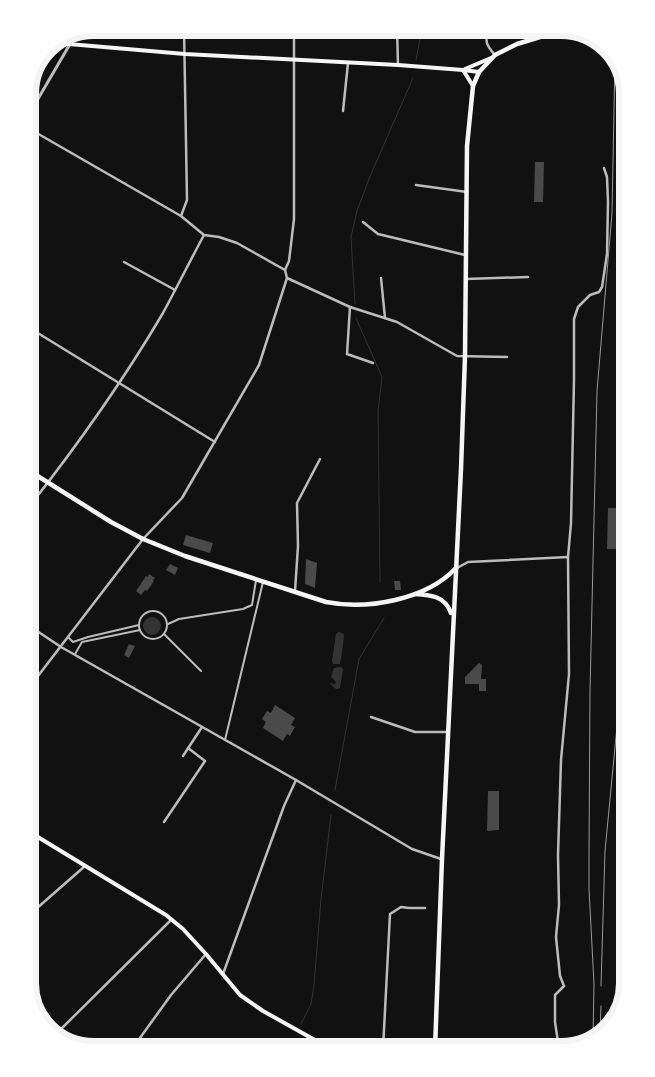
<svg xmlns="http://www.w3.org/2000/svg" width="655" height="1077" font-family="Merriweather,serif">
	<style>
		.water { fill: #333 }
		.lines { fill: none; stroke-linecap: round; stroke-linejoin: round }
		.stream { stroke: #333; stroke-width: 1 }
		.building { fill: #4a4a4a }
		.pedestrian { stroke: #bcbcbc; stroke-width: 2 }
		.minor { stroke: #bcbcbc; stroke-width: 2.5 }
		.tertiary { stroke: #bcbcbc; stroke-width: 3 }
		.secondary { stroke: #f5f5f5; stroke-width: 4 }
		.primary { stroke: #f5f5f5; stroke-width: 4.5 }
		.rail { stroke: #9a9a9a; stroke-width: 1 }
		.rim { fill: none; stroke: #f5f5f5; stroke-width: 6 }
	</style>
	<rect width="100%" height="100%" fill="#111"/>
	<g class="water">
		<circle cx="152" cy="626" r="9"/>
		<path d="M339 632 344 634C344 638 341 660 340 664H333L332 661 336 634Z"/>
		<path d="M341 667 343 669 340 688 336 689 329 683 335 684 336 682 331 677 334 668Z"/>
	</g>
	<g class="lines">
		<g class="stream">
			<path d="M416 60 422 28"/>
			<path d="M355 304 351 237 357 211 371 174 413 78"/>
			<path d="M356 318 382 377 378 411 380 582"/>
			<path d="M335 790 359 659 384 618"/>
			<path d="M301 1024 311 1004 314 985 321 899 331 815"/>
			<path d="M288 1049 294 1038"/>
		</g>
	</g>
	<g class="building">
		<path d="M535 162H544L543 202H534Z"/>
		<path d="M608 508H619L618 549H607Z"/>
		<path d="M186 535 213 543 210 553 183 545Z"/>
		<path d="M306 559 317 563 315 588 305 584Z"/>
		<path d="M170 564 178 568 175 575 166 570Z"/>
		<path d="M149 574 155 578 153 580 154 581 147 591 145 590 141 595 136 591 146 576 148 577Z"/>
		<path d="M394 581H400L401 590H395Z"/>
		<path d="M129 644 135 646 129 658 124 655Z"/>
		<path d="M479 663 482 665 481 679H486V691H479V684H465V677Z"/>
		<path d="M275 705 295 718 291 725 295 727 290 736 287 734 283 741 263 728 266 722 262 719 267 711 271 713Z"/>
		<path d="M488 791H499V830L487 831Z"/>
	</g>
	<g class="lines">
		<g class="pedestrian">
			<circle cx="153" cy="625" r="14"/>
			<path d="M168 624 179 619 243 609 252 605 256 580"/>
			<path d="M164 634 201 671"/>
			<path d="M68 637 73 642 88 637 139 625"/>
			<path d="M75 654 82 642 140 630"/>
			<path d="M225 740 263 582"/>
		</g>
		<g class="minor">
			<path d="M397 28 398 65"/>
			<path d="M489 28C485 41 485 44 495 55"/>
			<path d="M343 111 348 63"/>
			<path d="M28 128 181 216 204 235 219 237 237 243 285 270"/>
			<path d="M416 185 467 192"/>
			<path d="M181 216 187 200 184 28"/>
			<path d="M363 222 378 234 465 255"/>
			<path d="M124 262 175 290"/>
			<path d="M287 278 350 307 397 322 457 356 507 357"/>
			<path d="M381 278 385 318"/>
			<path d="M466 279 528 277"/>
			<path d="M350 307 347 354 373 363"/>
			<path d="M28 327 215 442"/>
			<path d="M28 508C77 446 123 381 163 313 177 287 190 261 204 235"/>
			<path d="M457 568 468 562 568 557"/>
			<path d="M295 591 298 546 297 503 320 459"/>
			<path d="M28 625 61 647 296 780 412 849 441 859"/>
			<path d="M28 689 143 539 182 498 259 365 287 278 285 270 289 261 294 219V28"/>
			<path d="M371 717 415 732H447"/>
			<path d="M183 756 202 727"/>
			<path d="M164 822 205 761 188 748"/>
			<path d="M28 916 85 866"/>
			<path d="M223 974 284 806 296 780"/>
			<path d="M55 1035 171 920"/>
			<path d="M138 1042 152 1049"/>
			<path d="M132 1049 171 995 206 954"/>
			<path d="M383 1049 390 914 401 907 409 908H425"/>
			<path d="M559 1049 555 1022V995L564 986 560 976 556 937 559 905 558 855 561 760 569 674 568 557 571 523 574 380V319L578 307 590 295 599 292 602 287 607 254 608 202 607 177 604 168"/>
		</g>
		<path class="tertiary" d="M28 116 70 44V38"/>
		<g class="secondary">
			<path d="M57 43 185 54 398 65 463 70 479 72"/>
			<path d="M465 69 491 58"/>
			<path d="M463 70 473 86"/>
			<path d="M28 831 166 915 183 929 206 954 240 995 263 1011 331 1049"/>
		</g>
		<g class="primary">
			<path d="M28 470 111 522 143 539 185 556 326 602C367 610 426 600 456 568"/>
			<path d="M415 594C431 595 445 596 451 613"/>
			<path d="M435 1049 442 859 461 469 465 356 467 146 473 86 479 72 495 55 517 44 550 34 558 28"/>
		</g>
		<g class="rail">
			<path d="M625 86 622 128 620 258 627 358"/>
			<path d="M601 986 605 851 621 685 627 400"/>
			<path d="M600 1033 601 1006"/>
			<path d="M593 1040 594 984 589 889V854L590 691 597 391 612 213 615 58"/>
		</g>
	</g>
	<path d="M0 0H655V1077H0ZM94 36H561A58 58 0 0 1 619 94V983A58 58 0 0 1 561 1041H94A58 58 0 0 1 36 983V94A58 58 0 0 1 94 36Z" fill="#fefefe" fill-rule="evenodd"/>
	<path class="rim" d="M94 36H561A58 58 0 0 1 619 94V983A58 58 0 0 1 561 1041H94A58 58 0 0 1 36 983V94A58 58 0 0 1 94 36Z"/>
</svg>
